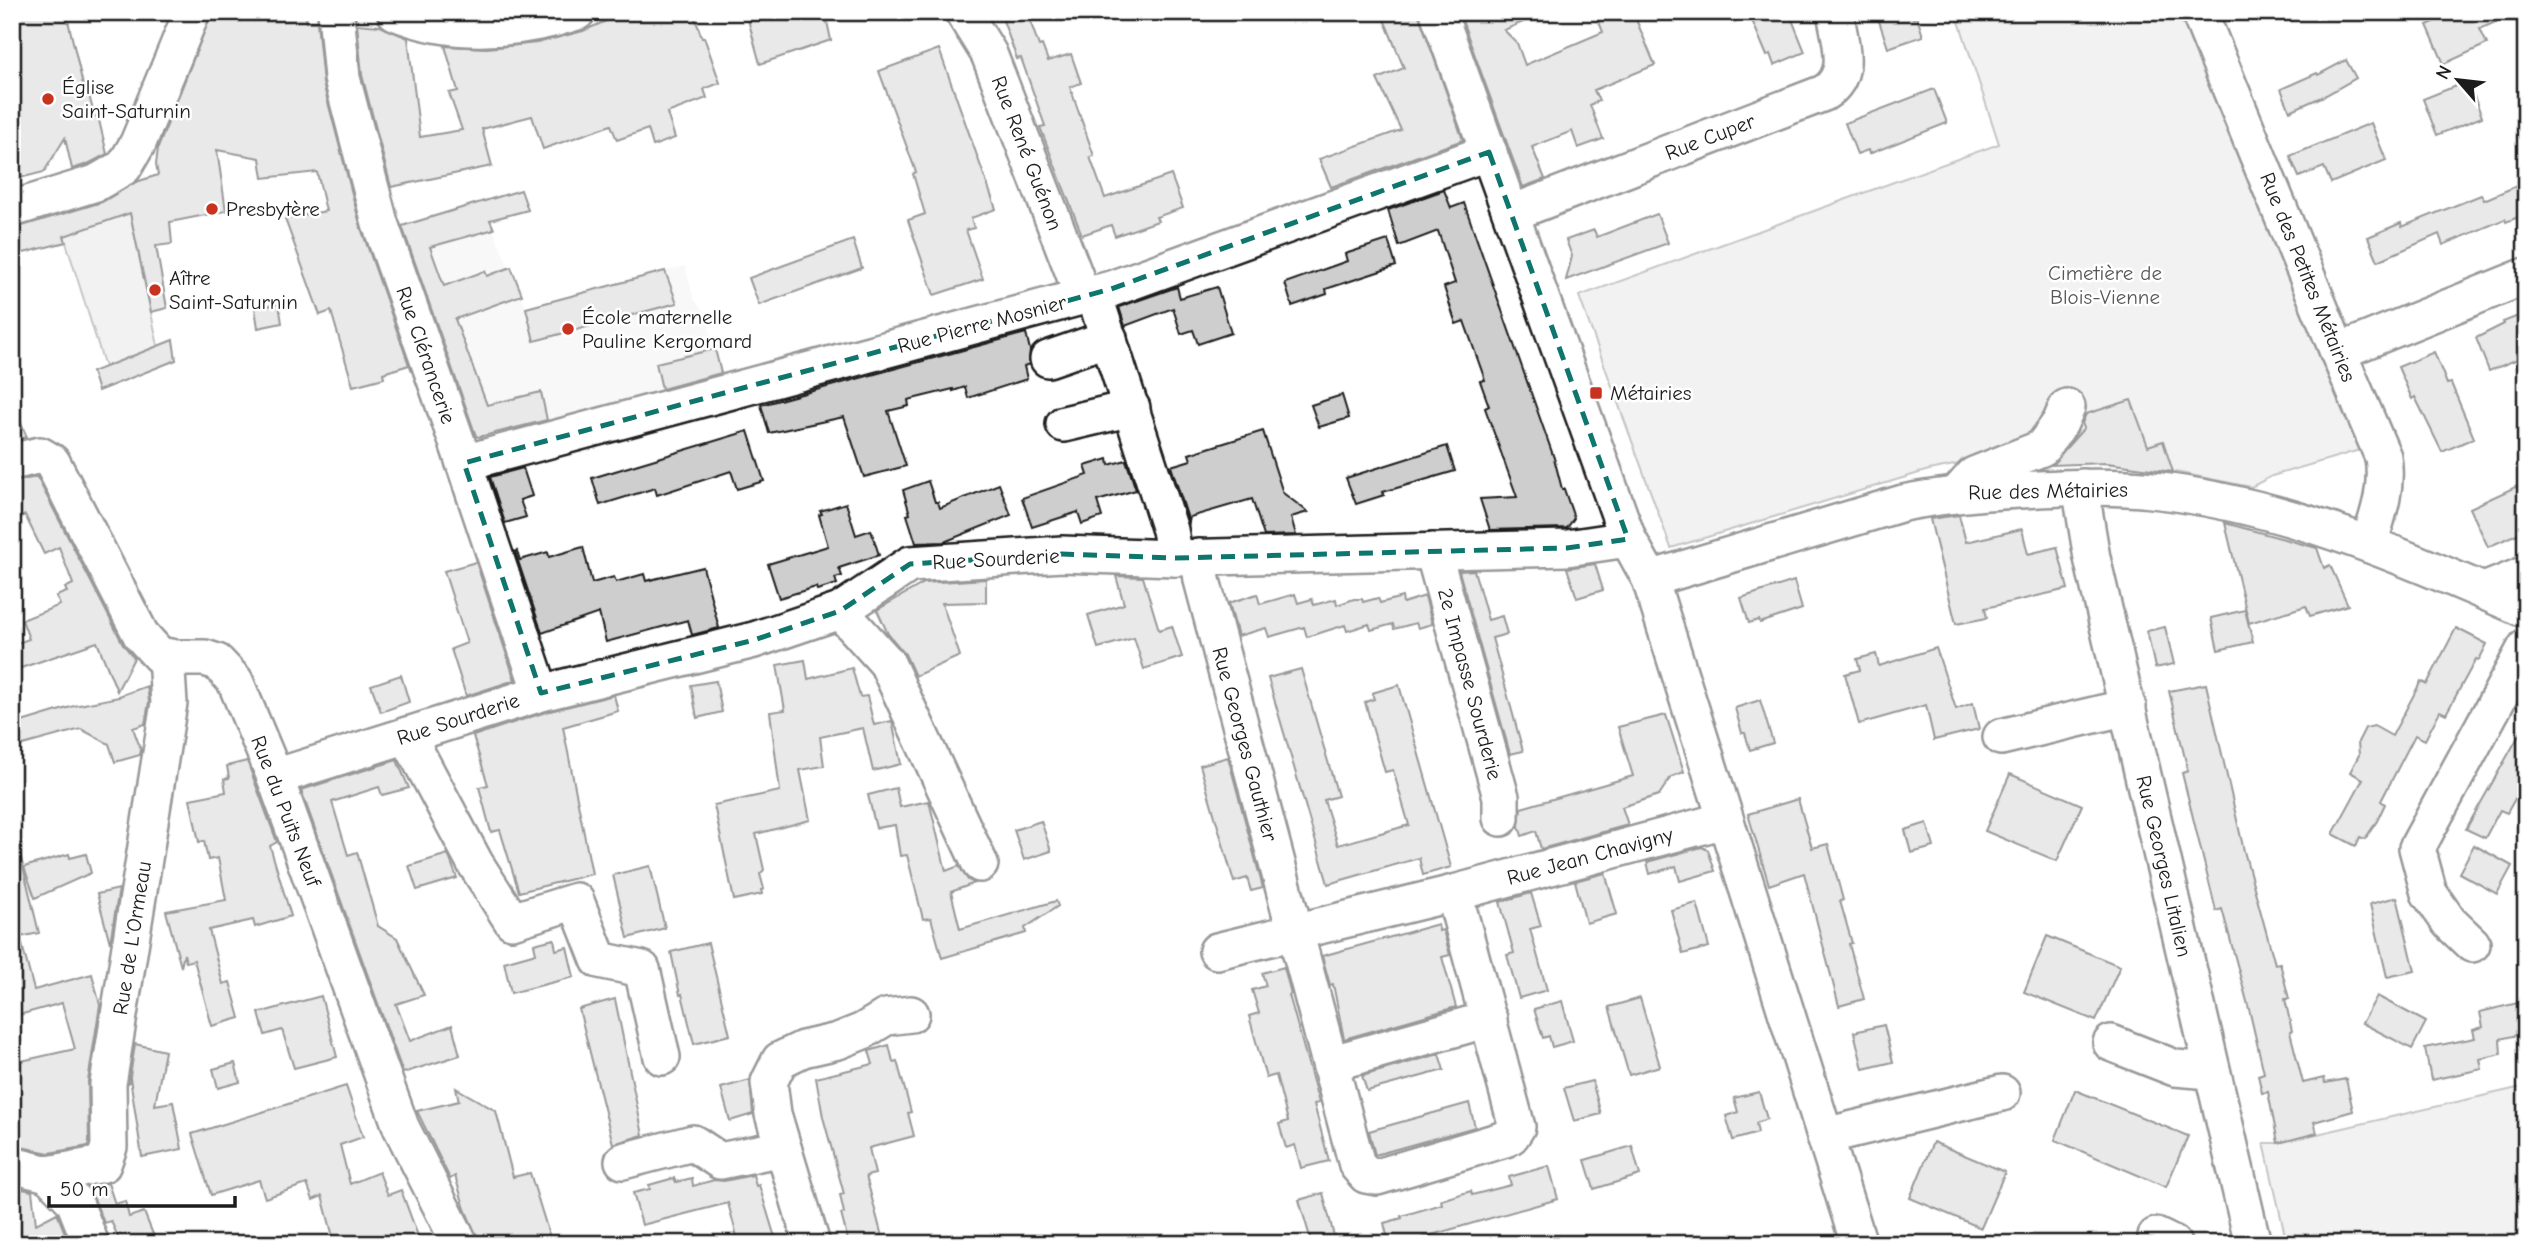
<svg xmlns="http://www.w3.org/2000/svg" width="2538" height="1256" font-family="'Comic Neue',sans-serif">
	<style>
		.built { fill: #f0f0f0 }
		.green { fill: #e2e2e2; stroke: #7f7f7f; stroke-width: 2 }
		.building { fill: #cecece; stroke: #1c1c1c; stroke-width: 2 }
		.lines { fill: none; stroke-linecap: round; stroke-linejoin: round }
		.minor-casing { stroke: #1c1c1c; stroke-width: 40 }
		.minor { stroke: #fff; stroke-width: 35 }
		.marked { fill: none; stroke: #0f766e; stroke-width: 5; stroke-dasharray: 14 9; stroke-linejoin: round }
		.poi-dot { fill: #c8321e; stroke: #fff; stroke-width: 2.5 }
		.labels { text-anchor: middle; dominant-baseline: central; stroke-width: 5; stroke-linejoin: round; paint-order: stroke }
		.poi-label { font-size: 21px; fill: #1c1c1c; stroke: #fff; text-anchor: start }
		.street-label { font-size: 21px; fill: #1c1c1c; stroke: #fff }
		.park-label { font-size: 21px; fill: #575757; stroke: #fff }
	</style>
	<rect width="100%" height="100%" fill="#fff"/>
	<filter id="ink" filterUnits="userSpaceOnUse"><feTurbulence type="fractalNoise" baseFrequency=".0143" numOctaves="2"/><feDisplacementMap in="SourceGraphic" scale="14" xChannelSelector="R" yChannelSelector="G"/><feConvolveMatrix kernelMatrix="1 2 1 2 8 2 1 2 1" color-interpolation-filters="sRGB"/></filter>
	<g filter="url(#ink)">
		<path class="built" d="M489 220 526 308 685 266 694 299 706 314 721 375 479 437 465 431 396 247Z"/>
		<g class="green">
			<path d="M1956 12H2182L2363 449 2272 476 2251 487 2155 468 2092 462 2028 465 2014 453 1929 470 1671 548 1579 296 1999 144Z"/>
			<path d="M130 213 158 346 105 367 64 236Z"/>
			<path d="M2526 1086V1244H2287L2264 1143H2278Z"/>
		</g>
		<g class="building">
			<path d="M12 12H66L83 85H86L95 117 98 116 107 154 88 164 72 169 65 138 44 172 12 180Z"/>
			<path d="M212 12H307L306 22H317L323 83 361 228 409 365 383 373 384 378 353 386 331 311 320 315 285 219 326 211 317 172 263 178 260 158 217 150 226 211 170 222 172 244 156 246 167 308 151 312 130 213 64 236 66 242 12 256V229L102 202 136 182 158 175 156 165 158 148Z"/>
			<path d="M627 12H693L702 38 704 37 720 83 704 89 707 98 667 113 675 138 653 146 648 129 617 140 611 125 543 149 532 116 482 129 492 166 391 187 362 75 357 24 380 26 408 38 420 137 462 130 449 93 458 91 445 46 487 48 537 43 583 31Z"/>
			<path d="M746 12H825L831 40 760 64Z"/>
			<path d="M1000 12H1027L1039 46 1042 45 1048 61 1071 54 1081 83 1070 87 1094 156 1090 157 1105 198 1171 175 1183 208 1156 217 1158 221 1115 236 1111 225 1082 235 1040 127 1045 126 1021 58 1017 59Z"/>
			<path d="M1381 12H1418L1463 140 1331 187 1319 159 1401 130 1377 79 1404 68Z"/>
			<path d="M1459 12H1547L1504 30 1517 43 1525 65 1603 32 1595 12H1633L1655 65 1594 90 1599 101 1590 105 1603 139 1578 148 1572 131 1532 147 1545 179 1523 187Z"/>
			<path d="M1753 12H1789L1805 52 1774 65 1770 54 1767 56 1751 18 1755 17Z"/>
			<path d="M1876 12H1911L1913 18 1917 17 1923 36 1888 48Z"/>
			<path d="M2456 12H2517L2480 29 2487 44 2444 64 2427 25Z"/>
			<path d="M939 49 996 209 971 218 974 228 966 230 983 279 934 295 908 220 925 214 913 174 916 172 879 71Z"/>
			<path d="M2346 60 2356 78 2326 95 2290 111 2281 89 2317 73 2318 75Z"/>
			<path d="M2468 81 2482 117 2437 135 2423 99Z"/>
			<path d="M1934 89 1947 123 1869 154 1868 150 1857 154 1845 123Z"/>
			<path d="M2371 123 2386 160 2331 183 2324 167 2299 177 2290 156Z"/>
			<path d="M2526 182V214L2506 222 2505 219 2443 245 2439 234 2378 261 2368 237 2401 223 2402 227 2481 195 2484 200Z"/>
			<path d="M521 190 528 210 490 220 494 229 430 247 444 286 485 271 487 276 511 267 522 295 455 319 487 405 541 392 547 420 479 437 476 436 402 226Z"/>
			<path d="M1444 190 1451 208 1464 203 1554 458 1562 489H1564L1574 518 1567 528 1490 530 1480 499 1517 497 1485 408 1489 406 1480 381 1485 380 1464 321 1456 324 1444 287 1455 283 1438 231 1399 246 1388 210Z"/>
			<path d="M1657 214 1668 243 1566 280 1572 256 1566 240 1594 230 1597 237Z"/>
			<path d="M853 240 862 268 759 305 749 278Z"/>
			<path d="M1388 240 1396 266 1326 289 1327 294 1292 306 1285 283 1347 261 1345 254Z"/>
			<path d="M665 271 677 303 534 341 526 308Z"/>
			<path d="M1177 287 1180 298 1217 287 1231 333 1198 344 1193 330 1181 334 1173 308 1125 326 1119 307Z"/>
			<path d="M279 304 282 323 258 328 255 308Z"/>
			<path d="M2526 313V350L2516 354 2518 359 2489 371 2476 338 2504 324 2503 322Z"/>
			<path d="M1026 333 1030 350 1029 364 1024 366 1027 379 968 398 965 387 953 391V389L908 400 909 406 888 411 906 466 864 477 844 417 769 433 761 405Z"/>
			<path d="M173 340 176 360 98 391 92 372Z"/>
			<path d="M715 349 721 373 662 389 656 363Z"/>
			<path d="M2434 352 2447 384 2451 383 2474 438 2442 452 2415 397 2412 399 2398 367Z"/>
			<path d="M1342 395 1349 418 1319 427 1311 405Z"/>
			<path d="M2131 400 2148 446 2163 441 2173 472 2107 463 2051 465 2084 428 2082 423 2086 414Z"/>
			<path d="M12 403 27 437 12 441Z"/>
			<path d="M748 431 764 481 737 489 731 471 657 495 655 488 600 505 592 478Z"/>
			<path d="M1263 431 1283 493 1308 512 1291 517 1296 535 1264 536 1252 499 1190 517 1189 522 1171 466 1191 460 1189 454Z"/>
			<path d="M1447 446 1455 471 1383 492 1384 495 1356 504 1346 478Z"/>
			<path d="M1108 459 1109 465 1126 460 1136 490 1097 501 1102 517 1082 524 1078 512 1032 527 1022 498 1088 475 1085 466Z"/>
			<path d="M523 468 532 496 520 500 526 517 505 523 490 477Z"/>
			<path d="M37 477 123 644 134 658 117 691 97 642 12 671V645L29 639 22 620 60 605 56 596 67 592 65 588 73 584 59 547 44 554 25 515 12 523V482Z"/>
			<path d="M928 481 935 502H938L940 508 999 484 1011 515 944 542 916 543 907 515 910 514 903 490Z"/>
			<path d="M2526 482V530L2488 547 2470 508Z"/>
			<path d="M846 503 856 535 871 530 879 555 839 568 842 576 835 578 837 584 817 590 816 587 779 598 768 564 828 546 819 515 822 514 820 511Z"/>
			<path d="M1959 515 1966 542 2022 529 2028 554 2057 547 2068 589 1985 608 1987 618 1956 624 1930 519Z"/>
			<path d="M2225 523 2317 548 2324 568 2330 565 2348 605 2310 616 2306 606 2249 623Z"/>
			<path d="M583 547 592 583 614 577 616 582 644 574 646 581 703 567 719 628 692 635 688 620 606 642 599 613 542 633 515 552 517 551 520 560 548 552 549 557Z"/>
			<path d="M476 562 515 680 466 696 451 649 467 643 444 571Z"/>
			<path d="M1595 564 1603 590 1577 598 1567 568Z"/>
			<path d="M1474 570 1488 620 1502 616 1507 634 1492 638 1523 751 1510 754 1459 571Z"/>
			<path d="M1116 576 1143 577 1159 630 1172 626 1182 657 1144 669 1134 638 1098 648 1088 615 1124 604Z"/>
			<path d="M986 579V602L942 603 960 656 915 676 905 654 888 634 877 610 924 583Z"/>
			<path d="M1794 581 1802 609 1760 623 1759 620 1749 623 1741 598Z"/>
			<path d="M1257 594 1260 604 1295 594 1298 603 1312 599 1314 605 1336 599 1337 605 1354 599H1362L1363 602 1378 598 1380 603 1402 597 1403 603 1425 596 1432 624 1418 628 1416 623 1394 629 1393 624 1371 630 1369 624 1347 631 1345 625 1307 637 1304 627 1269 637 1266 628 1238 636 1229 603Z"/>
			<path d="M2245 610 2253 642 2218 650 2211 618Z"/>
			<path d="M2165 627 2174 664 2155 668 2147 631Z"/>
			<path d="M2456 628 2487 644 2479 660 2476 659 2446 714 2440 711 2425 740 2415 735 2381 801 2385 804 2377 821 2365 839 2360 837 2356 846 2333 834 2363 779 2350 772 2359 755 2358 742 2365 728 2374 726 2392 736 2421 681 2427 684Z"/>
			<path d="M1936 648 1956 709 1973 703 1979 729 1934 740 1926 705 1859 724 1845 674 1860 670 1857 659 1876 654 1879 666Z"/>
			<path d="M805 660 808 679 852 668 860 697 867 696 874 725 892 721 901 764 873 771 863 728 820 737 824 766 800 770 810 820 756 834 764 870 760 874 764 889 761 890 762 894 734 900 714 805 780 791 770 712 785 710 777 665Z"/>
			<path d="M1301 669 1338 796 1324 800 1338 845 1409 825 1393 770 1385 772 1365 702 1374 699 1372 693 1399 685 1451 867 1423 875 1419 858 1328 884 1268 678Z"/>
			<path d="M401 675 409 702 381 712 371 685Z"/>
			<path d="M716 681 722 712 697 718 691 685Z"/>
			<path d="M2206 684 2244 851 2275 964 2280 963 2289 999H2285L2292 1031 2290 1032 2303 1083 2324 1078 2325 1083 2346 1079 2353 1111 2314 1122 2317 1133 2278 1143 2268 1092 2262 1093 2258 1075 2264 1073 2249 1009 2222 909 2216 911 2182 773 2188 771 2169 691Z"/>
			<path d="M147 686 149 702 145 724 133 728 141 750 140 755 115 762 109 744 81 729 12 748V725L74 706 119 697V696Z"/>
			<path d="M614 695 618 711 563 727 592 874 519 892 500 830 491 832 479 787 488 785 473 736 546 712Z"/>
			<path d="M1760 700 1773 743 1750 750 1745 733H1742L1735 708Z"/>
			<path d="M1666 715 1684 772 1671 777 1659 795 1622 807 1628 825 1541 849 1536 831 1522 836 1519 826 1521 808 1633 776 1618 727Z"/>
			<path d="M2526 723V779L2507 813 2500 810 2485 838 2466 829Z"/>
			<path d="M1228 757 1263 888 1251 891 1247 878 1234 882 1200 765Z"/>
			<path d="M397 760 409 788 382 795 379 787 332 802 348 855 357 852 378 926 397 938 424 995 396 1004 410 1041 452 1025 460 1055 403 1073 301 790Z"/>
			<path d="M247 761 277 842 270 846 291 916 255 927 253 920 209 930 223 984 230 982 240 1018 212 1026 194 960 186 962 184 954 181 967 166 911 226 900 218 858 208 860 204 841 199 842 190 799 226 792 224 779 229 778 227 766Z"/>
			<path d="M2010 774 2082 805 2057 861 1985 831Z"/>
			<path d="M896 788 900 807 929 801 946 871 959 866 968 880 975 883 951 892 960 929 1056 901 1058 906 1025 928 1026 933 942 958 931 918 923 919 907 855 900 856 895 825 876 828 868 795Z"/>
			<path d="M1798 799 1812 848 1828 844 1843 900 1840 901 1852 943 1849 944 1864 999 1839 1006 1804 873 1769 885 1748 814Z"/>
			<path d="M1041 821 1051 851 1024 860 1014 830Z"/>
			<path d="M1927 823 1934 847 1911 853 1905 830Z"/>
			<path d="M2474 845 2512 866 2497 894 2459 873Z"/>
			<path d="M1702 847 1708 850 1715 871 1680 881 1676 866 1650 874 1647 862Z"/>
			<path d="M20 854 39 933 20 937 34 990 92 974 100 1005 88 1081 89 1144 88 1146 49 1153 12 1145V1063L75 1049 62 1003 12 1017V855Z"/>
			<path d="M69 854 70 858 86 854 91 873 35 898 24 867Z"/>
			<path d="M448 854 457 878 417 890 409 866Z"/>
			<path d="M650 866 665 928 628 938 613 875Z"/>
			<path d="M1605 873 1617 914 1586 923 1575 881Z"/>
			<path d="M119 889 110 943 97 894Z"/>
			<path d="M1531 893 1541 926 1530 929 1547 990 1519 998 1507 955 1514 953 1500 902Z"/>
			<path d="M2397 897 2415 971 2387 977 2370 904Z"/>
			<path d="M1697 903 1709 947 1683 954 1671 910Z"/>
			<path d="M1438 924 1439 931 1443 930 1450 955 1442 957 1456 1007 1344 1039 1333 984 1330 985 1322 956Z"/>
			<path d="M2047 936 2120 966 2096 1021 2024 992Z"/>
			<path d="M554 939 556 950 567 947 574 977 511 993 504 962 536 953 534 944Z"/>
			<path d="M708 943 730 1035 694 1044 682 994 680 995 671 952Z"/>
			<path d="M1284 967 1291 994 1289 995 1319 1103 1314 1104 1329 1161 1301 1168 1295 1145 1286 1148 1279 1124 1288 1121 1276 1075 1266 1078 1249 1016 1259 1013 1252 990 1266 986 1262 973Z"/>
			<path d="M321 996 337 1057 294 1068 282 1030 265 1035 259 1013Z"/>
			<path d="M2377 996 2426 1022 2412 1049 2362 1023Z"/>
			<path d="M1640 998 1660 1066 1629 1075 1609 1007Z"/>
			<path d="M615 999 643 1135 613 1144 579 1009Z"/>
			<path d="M1562 1001 1573 1041 1552 1047 1549 1036 1543 1038 1534 1009Z"/>
			<path d="M2526 1001V1033L2500 1039 2501 1054 2480 1059 2482 1069 2431 1080 2425 1048 2475 1038 2473 1030 2483 1027 2480 1012Z"/>
			<path d="M1884 1025 1893 1062 1863 1069 1854 1032Z"/>
			<path d="M135 1044 165 1051 155 1105 173 1102 182 1149 142 1157 130 1078 129 1083Z"/>
			<path d="M889 1045 893 1062 897 1061 911 1112 908 1113 914 1136 869 1148 875 1174 866 1176 884 1244H849L841 1214 844 1213 840 1195 844 1194 823 1117 816 1078 873 1064 869 1051Z"/>
			<path d="M1439 1054 1444 1070 1367 1091 1362 1076Z"/>
			<path d="M235 1063 240 1082 218 1088 213 1069Z"/>
			<path d="M750 1080 753 1114 730 1121 721 1088Z"/>
			<path d="M1592 1081 1601 1114 1574 1121 1564 1088Z"/>
			<path d="M346 1086 363 1137 340 1145 350 1184 379 1172 388 1195 401 1190 421 1244H335L322 1196 313 1200 307 1184 265 1198 259 1180 211 1195 192 1134Z"/>
			<path d="M456 1088 496 1111 513 1177 530 1173 552 1244H480L465 1209 455 1176 450 1179 417 1111 459 1101Z"/>
			<path d="M2075 1090 2188 1136 2166 1187 2055 1140Z"/>
			<path d="M1759 1092 1767 1119 1756 1123 1758 1133 1733 1140 1726 1116 1738 1112 1734 1098Z"/>
			<path d="M1469 1103 1475 1127 1375 1155 1369 1131Z"/>
			<path d="M1933 1142 2005 1172 1981 1228 1910 1198Z"/>
			<path d="M1632 1146 1640 1175 1594 1189 1585 1160Z"/>
			<path d="M1549 1166 1558 1199 1421 1238 1422 1244H1389L1384 1223 1402 1218 1401 1216 1442 1204 1441 1200 1471 1191 1472 1195 1511 1185 1509 1177Z"/>
			<path d="M753 1175 756 1186 759 1185 777 1244H739L728 1203 642 1225 633 1193 650 1189 649 1185 674 1178 676 1182 692 1178 693 1186 714 1180 724 1181Z"/>
			<path d="M108 1183 115 1204 125 1201 129 1217 144 1212 157 1244H121L111 1221 104 1223 89 1187Z"/>
			<path d="M12 1187 32 1191 36 1224 57 1213 69 1244H12Z"/>
			<path d="M1323 1193 1336 1244H1312L1299 1200Z"/>
		</g>
		<g class="lines">
			<g class="minor-casing">
				<g id="minor">
					<path d="M336 12 342 78 380 223 457 442 541 693"/>
					<path d="M395 12C452 36 520 31 577 12"/>
					<path d="M963 12 989 54 1083 297"/>
					<path d="M1438 12 1628 539 1650 579 1859 1244"/>
					<path d="M2199 12 2338 352 2383 457C2388 488 2378 515 2369 544"/>
					<path d="M12 209 96 183 124 167 138 143 192 12"/>
					<path d="M1512 213 1824 93C1853 76 1840 41 1835 12"/>
					<path d="M1094 294 1170 530 1175 558"/>
					<path d="M2338 352 2526 276"/>
					<path d="M1048 359 1109 338"/>
					<path d="M1064 424 1132 408"/>
					<path d="M12 462 40 455 52 462 141 635 159 655 175 658H205L217 662 235 681 275 777 401 1127 460 1244"/>
					<path d="M464 463 1111 289 1489 152"/>
					<path d="M2083 487V504L2092 558 2253 1244"/>
					<path d="M1958 493 1974 475 2042 448 2060 423 2067 407"/>
					<path d="M1433 551 1501 797V818"/>
					<path d="M1199 557 1202 580 1357 1165 1366 1175 1377 1177 1505 1139 1511 1136 1517 1127 1454 893"/>
					<path d="M1650 579 1903 503C1942 495 1980 492 2020 490 2064 488 2108 485 2152 490 2283 504 2407 557 2526 610"/>
					<path d="M2484 591 2526 574"/>
					<path d="M840 611 887 663 980 864"/>
					<path d="M407 735 475 863 512 921 576 901 599 960 642 969 662 1057"/>
					<path d="M2001 737 2128 707"/>
					<path d="M275 777 541 693 754 640 840 611 910 564 1062 554 1175 558 1567 548 1628 539"/>
					<path d="M2472 944 2449 922 2429 893 2417 848 2526 647"/>
					<path d="M1217 951 1454 893 1725 820"/>
					<path d="M2111 1043 2175 1068 2211 1071"/>
					<path d="M1347 1059 1489 1019"/>
					<path d="M1825 1136 2002 1093"/>
					<path d="M623 1161 693 1143 720 1161 783 1148"/>
					<path d="M12 1165 48 1174 74 1201 91 1244"/>
					<path d="M48 1174 103 1164 109 1147 108 1084 169 703 166 657"/>
					<path d="M2156 1236 2173 1244"/>
					<path d="M812 1244 773 1114 769 1082 780 1060 803 1049 838 1041 863 1031 886 1017 911 1014"/>
				</g>
			</g>
			<use href="#minor" class="minor"/>
		</g>
	</g>
	<path d="M0 0H2538V1256H0ZM1489 152 1628 539 1567 548 1175 558 1062 554 910 564 840 611 754 640 541 693 464 463 1111 289Z" fill="#fff" fill-opacity=".55" fill-rule="evenodd"/>
	<path class="marked" d="M1489 152 1628 539 1567 548 1175 558 1062 554 910 564 840 611 754 640 541 693 464 463 1111 289Z"/>
	<g class="poi-dot">
		<circle cx="48" cy="99" r="7"/>
		<circle cx="212" cy="209" r="7"/>
		<circle cx="155" cy="290" r="7"/>
		<circle cx="568" cy="329" r="7"/>
		<rect x="1589" y="386" width="14" height="14" rx="3.5"/>
	</g>
	<g class="labels">
		<g class="poi-label">
			<text x="62" y="87">Église<tspan x="62" dy="24">Saint-Saturnin</tspan></text>
			<text x="226" y="209">Presbytère</text>
			<text x="169" y="278">Aître<tspan x="169" dy="24">Saint-Saturnin</tspan></text>
			<text x="582" y="317">École maternelle<tspan x="582" dy="24">Pauline Kergomard</tspan></text>
			<text x="1610" y="393">Métairies</text>
		</g>
		<g class="street-label">
			<text transform="translate(1710 137) rotate(-21)">Rue Cuper</text>
			<text transform="translate(1027 153) rotate(69)">Rue René Guénon</text>
			<text transform="translate(2308 277) rotate(68)">Rue des Petites Métairies</text>
			<text transform="translate(982 324) rotate(-15)">Rue Pierre Mosnier</text>
			<text transform="translate(426 355) rotate(71)">Rue Clérancerie</text>
			<text transform="translate(2048 491) rotate(-1)">Rue des Métairies</text>
			<text transform="translate(996 559) rotate(-3)">Rue Sourderie</text>
			<text transform="translate(1470 684) rotate(75)">2e Impasse Sourderie</text>
			<text transform="translate(458 719) rotate(-18)">Rue Sourderie</text>
			<text transform="translate(1245 744) rotate(75)">Rue Georges Gauthier</text>
			<text transform="translate(286 811) rotate(69)">Rue du Puits Neuf</text>
			<text transform="translate(1590 856) rotate(-15)">Rue Jean Chavigny</text>
			<text transform="translate(2164 866) rotate(77)">Rue Georges Litalien</text>
			<text transform="translate(132 938) rotate(-81)">Rue de L'Ormeau</text>
		</g>
		<g class="park-label">
			<text x="2105" y="273">Cimetière de<tspan x="2105" dy="24">Blois-Vienne</tspan></text>
		</g>
	</g>
	<rect width="2538" height="1256" fill="none" stroke="#fff" stroke-width="42"/>
	<rect x="21" y="21" width="2496" height="1214" fill="none" stroke="#1c1c1c" stroke-width="2.5" filter="url(#ink)"/>
	<g transform="translate(2458 80) rotate(298)" stroke="#ffffff" stroke-width="5" paint-order="stroke">
	<path d="M0-5L12 26L0 18L-12 26Z" fill="#1c1c1c"/>
	<text y="-10" font-size="19" font-weight="bold" text-anchor="middle" fill="#1c1c1c">N</text>
	</g>
	<path d="M49 1196v10h186v-10" fill="none" stroke="#1c1c1c" stroke-width="3.5"/>
	<text x="60" y="1196" font-size="21" fill="#1c1c1c" stroke="#ffffff" stroke-width="5" paint-order="stroke">50 m</text>
</svg>
